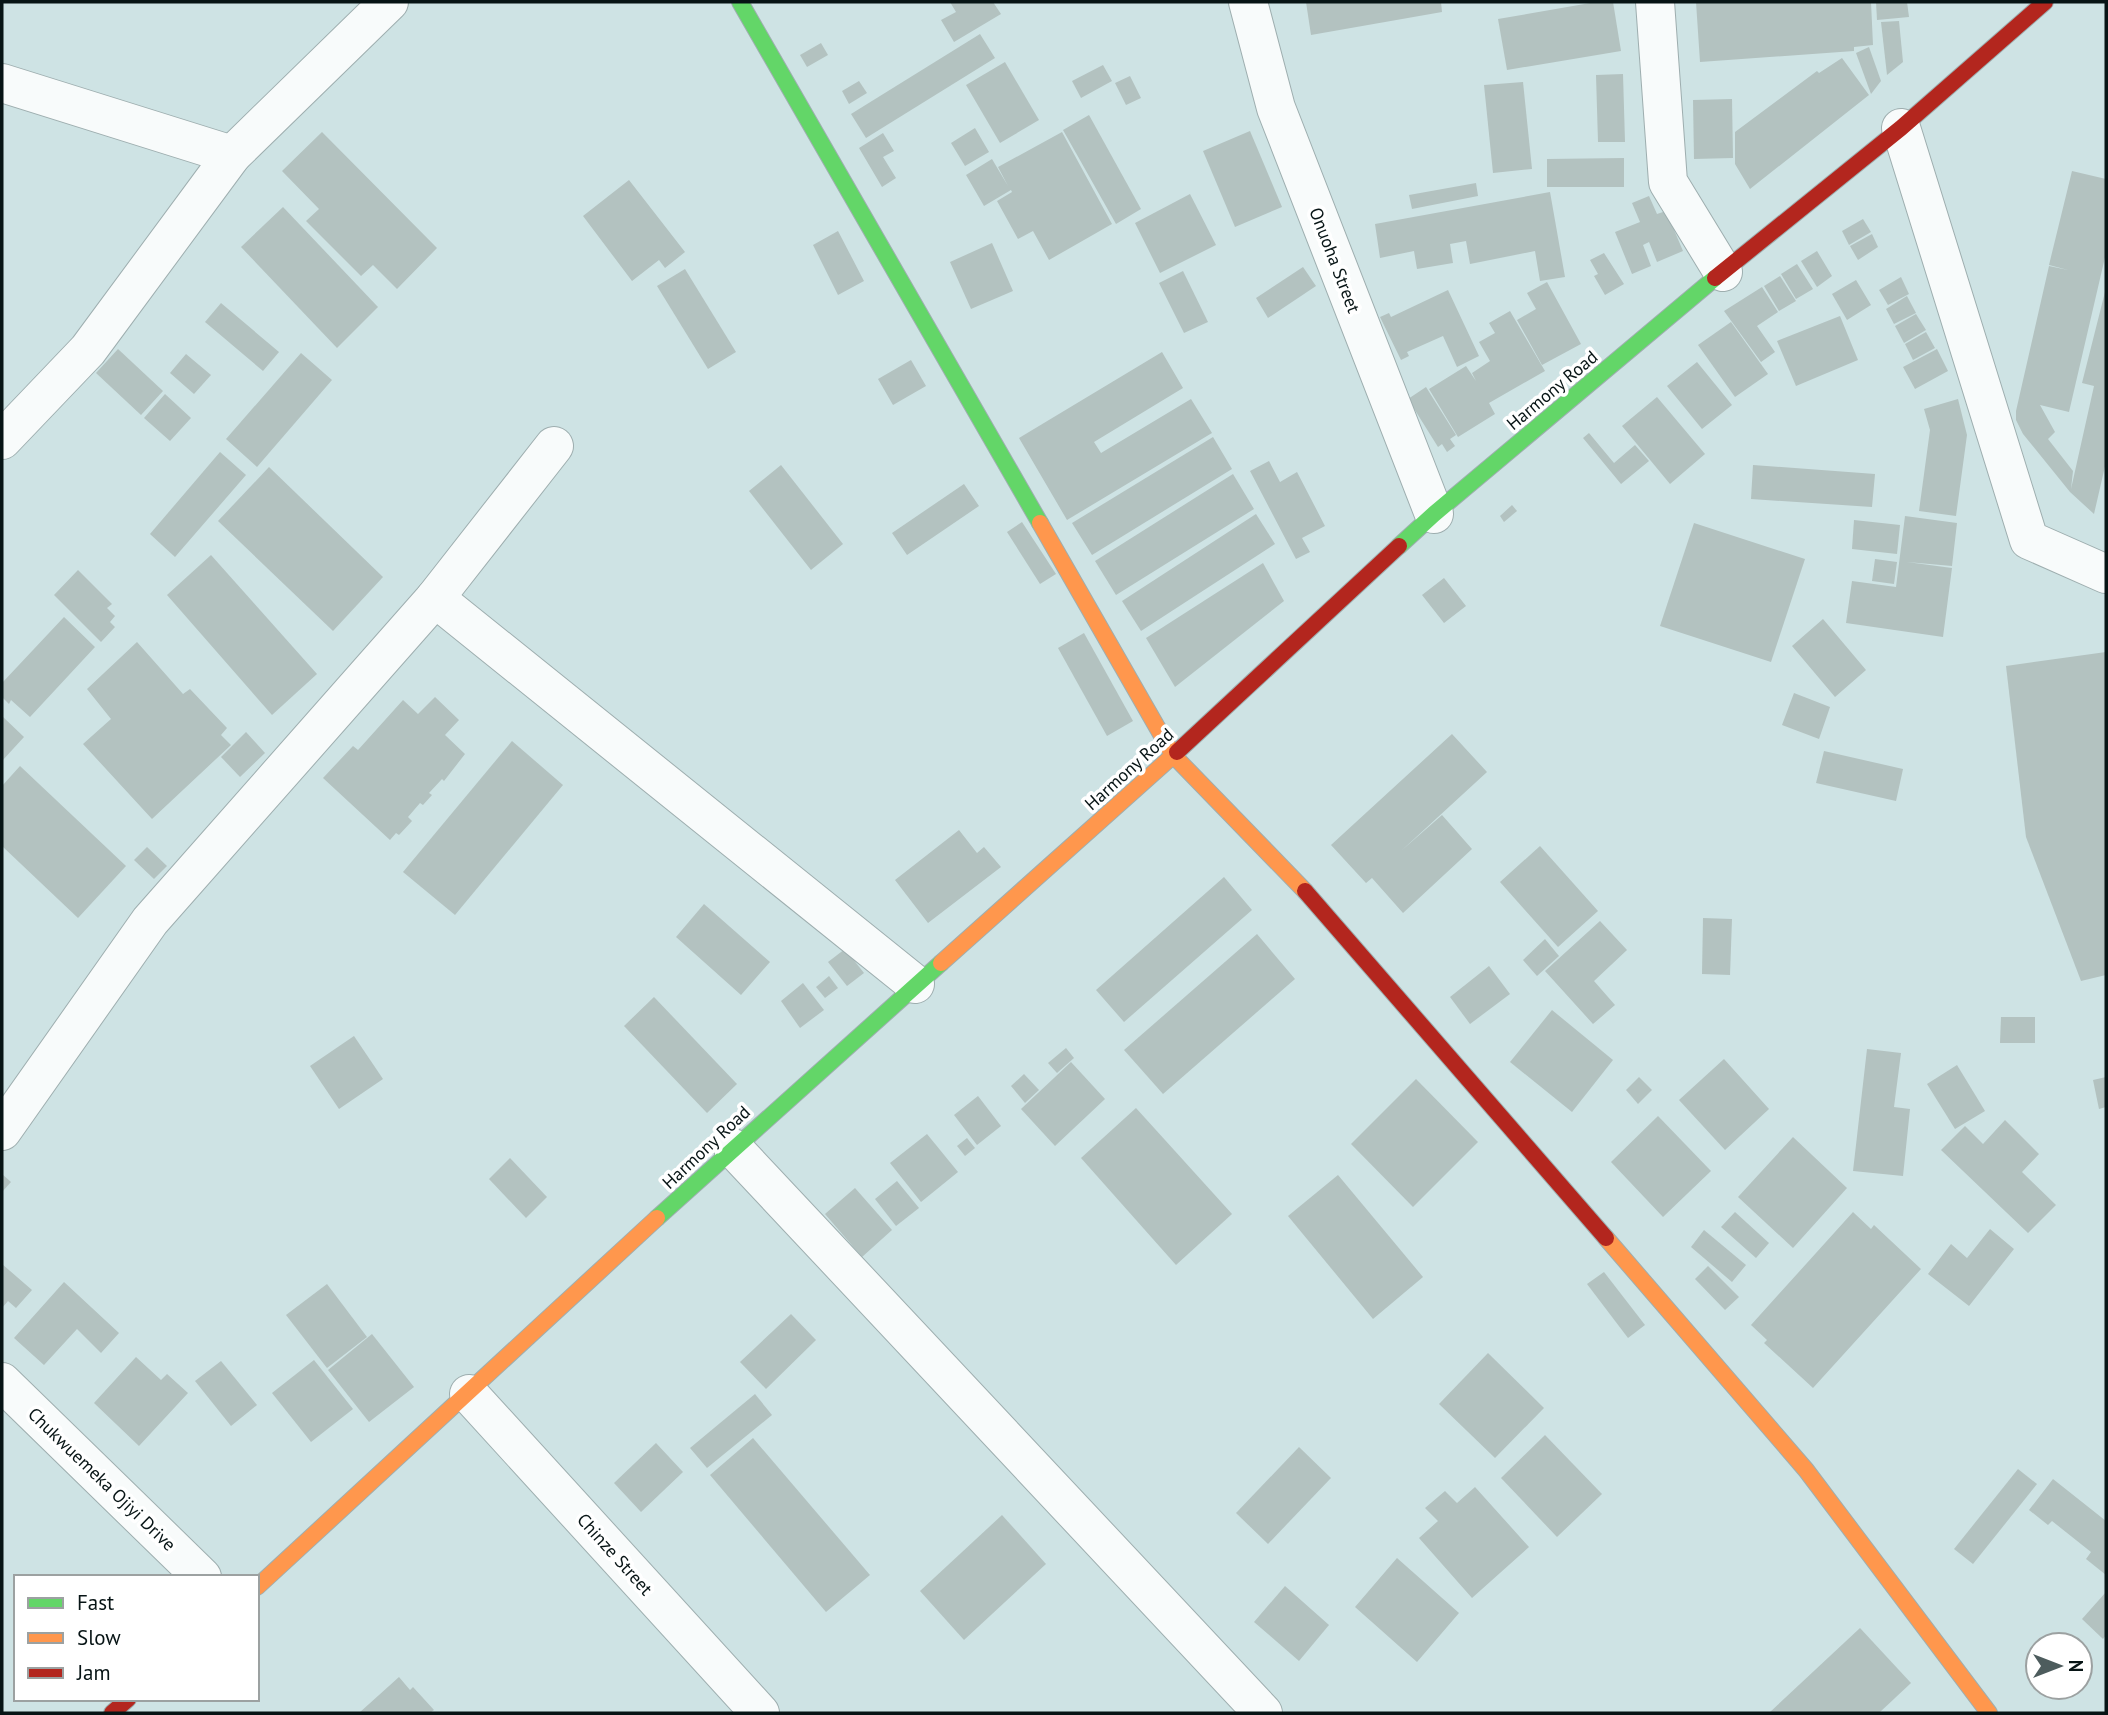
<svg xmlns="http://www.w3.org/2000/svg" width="2108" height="1715" font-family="'PT Sans',sans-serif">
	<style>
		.building { fill: #b3c2c0 }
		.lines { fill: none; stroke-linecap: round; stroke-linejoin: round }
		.street-casing { stroke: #9eaeaf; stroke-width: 40 }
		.fast-casing { stroke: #9eaeaf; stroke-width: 18 }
		.slow-casing { stroke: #9eaeaf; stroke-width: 18 }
		.jam-casing { stroke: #9eaeaf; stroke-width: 18 }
		.street { stroke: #f8fbfb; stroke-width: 38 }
		.fast { stroke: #63d668; stroke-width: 16 }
		.slow { stroke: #ff974d; stroke-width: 16 }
		.jam { stroke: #b3261e; stroke-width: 16 }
		.labels { text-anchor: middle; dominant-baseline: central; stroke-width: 7; stroke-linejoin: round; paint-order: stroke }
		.street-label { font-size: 18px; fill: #071415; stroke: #fff }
	</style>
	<rect width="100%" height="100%" fill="#cee3e4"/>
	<g class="building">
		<path d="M950 2H993L1001 14 954 42 941 20 956 12Z"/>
		<path d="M1306 2H1441L1442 12 1311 35Z"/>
		<path d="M1596 2H1613L1621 51 1507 70 1498 19Z"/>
		<path d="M1696 2H1871L1873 45 1854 47V51L1700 62Z"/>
		<path d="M1876 2H1907L1909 17 1877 20Z"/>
		<path d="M1899 21 1903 62 1887 75 1881 22Z"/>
		<path d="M980 34 995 58 866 138 851 114Z"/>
		<path d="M821 43 828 55 807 67 800 55Z"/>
		<path d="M1869 47 1881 81 1871 94 1856 53Z"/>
		<path d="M1842 58 1869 95 1750 189 1735 164V132L1817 71 1819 73Z"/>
		<path d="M1005 62 1039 120 1000 143 966 85Z"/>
		<path d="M1103 65 1112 81 1081 98 1072 81Z"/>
		<path d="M1623 74 1625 142H1598L1596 75Z"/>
		<path d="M1130 76 1141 98 1126 105 1115 83Z"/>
		<path d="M859 81 867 93 849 104 842 91Z"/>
		<path d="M1523 82 1532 169 1493 173 1484 85Z"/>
		<path d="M1732 99 1733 158 1694 159 1693 100Z"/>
		<path d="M1089 115 1141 209 1116 224 1063 130Z"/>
		<path d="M975 128 989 152 965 166 951 143Z"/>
		<path d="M1250 131 1282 207 1235 227 1203 151Z"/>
		<path d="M322 132 437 248 397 289 373 265 361 276 306 221 319 209 282 171Z"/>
		<path d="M1062 132 1112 224 1049 260 1033 231 1018 239 997 201 1012 192 1011 190 984 206 966 175 992 159 1008 186 998 167Z"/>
		<path d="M883 133 894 151 883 157 896 178 882 187 859 148Z"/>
		<path d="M1624 158V187H1547V159Z"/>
		<path d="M2072 171 2106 179V253L2069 412 2040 405 2055 432 2048 439 2073 471 2071 489 2094 386 2082 383 2106 288V462L2094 514 2070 492 2023 434 2016 420V411L2049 266 2068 270 2049 265Z"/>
		<path d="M629 180 685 252 665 268 659 260 632 281 583 216Z"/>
		<path d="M1476 183 1478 196 1412 209 1409 195Z"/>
		<path d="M1550 192 1565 277 1540 281 1535 251 1470 264 1466 241 1450 244 1453 263 1417 269 1414 251 1380 258 1375 224Z"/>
		<path d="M1190 194 1216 245 1160 273 1135 223Z"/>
		<path d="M1649 196 1657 214 1666 211 1683 251 1657 262 1649 242 1643 245 1651 266 1632 274 1615 232 1640 222 1632 203Z"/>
		<path d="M283 207 378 307 337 348 241 247Z"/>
		<path d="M1863 219 1871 232 1849 245 1842 231Z"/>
		<path d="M838 231 864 281 838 295 813 245Z"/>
		<path d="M1872 234 1878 247 1858 260 1850 246Z"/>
		<path d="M992 243 1013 291 971 309 950 262Z"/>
		<path d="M1817 251 1832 276 1817 287 1801 261Z"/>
		<path d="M1604 253 1624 284 1605 295 1594 276 1598 274 1590 260Z"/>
		<path d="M1797 264 1813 289 1796 299 1781 274Z"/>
		<path d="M1303 267 1316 286 1268 318 1256 298Z"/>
		<path d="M685 269 736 352 708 369 657 286Z"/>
		<path d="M1183 271 1208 322 1184 333 1159 283Z"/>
		<path d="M1780 276 1796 301 1779 311 1764 286Z"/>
		<path d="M1901 277 1909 294 1888 305 1879 290Z"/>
		<path d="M1856 280 1871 305 1847 320 1832 294Z"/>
		<path d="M1547 282 1581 344 1542 365 1517 320 1536 309 1527 293Z"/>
		<path d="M1762 287 1778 312 1757 326 1775 352 1761 362 1724 311Z"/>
		<path d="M1448 290 1479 356 1457 367 1443 336 1407 352 1409 356 1401 360 1380 317 1389 313 1391 317Z"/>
		<path d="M1907 296 1916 313 1894 324 1886 309Z"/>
		<path d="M221 303 279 352 263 371 205 322Z"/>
		<path d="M1510 311 1545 371 1489 403 1495 414 1458 437 1429 389 1466 366 1476 381 1472 373 1490 361 1479 342 1495 333 1489 323Z"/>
		<path d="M1916 314 1926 330 1904 343 1895 326Z"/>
		<path d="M1840 316 1858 360 1796 386 1777 341Z"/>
		<path d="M1731 322 1768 374 1735 397 1698 345Z"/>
		<path d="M1926 332 1935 348 1913 360 1905 344Z"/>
		<path d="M118 349 163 391 141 415 96 373Z"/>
		<path d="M1937 349 1948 371 1915 389 1903 367Z"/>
		<path d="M1162 352 1183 388 1094 442 1101 453 1191 399 1212 433 1067 520 1019 438Z"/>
		<path d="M301 353 332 380 257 467 226 439Z"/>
		<path d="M186 354 211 375 194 394 170 373Z"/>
		<path d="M911 360 926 386 893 405 878 379Z"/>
		<path d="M1697 362 1732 405 1702 429 1667 386Z"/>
		<path d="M1426 387 1456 435 1450 439 1455 446 1447 452 1442 444 1438 447 1408 399Z"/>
		<path d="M165 394 191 418 170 441 144 418Z"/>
		<path d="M1657 397 1705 454 1670 484 1622 426Z"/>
		<path d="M1958 399 1967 435 1956 516 1919 511 1930 430 1924 409Z"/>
		<path d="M1589 433 1614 463 1635 445 1649 461 1621 484 1583 438Z"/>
		<path d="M1213 437 1232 469 1092 555 1072 523Z"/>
		<path d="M220 452 246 475 175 557 150 534Z"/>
		<path d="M1269 461 1280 482 1297 472 1325 526 1302 538 1310 552 1296 559 1250 471Z"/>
		<path d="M781 465 843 544 811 570 749 491Z"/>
		<path d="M1753 465 1875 474 1872 507 1751 499Z"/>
		<path d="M269 467 383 577 333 631 218 521Z"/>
		<path d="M1233 474 1254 509 1116 595 1095 561Z"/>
		<path d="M964 484 979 506 907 555 892 533Z"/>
		<path d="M1512 505 1517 511 1504 522 1500 516Z"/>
		<path d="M1256 514 1275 544 1141 631 1122 601Z"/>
		<path d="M1905 516 1957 523 1952 566 1907 562 1952 568 1943 637 1846 623 1852 581 1896 587Z"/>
		<path d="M1854 520 1900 525 1897 554 1852 549Z"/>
		<path d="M1022 522 1056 574 1040 584 1007 532Z"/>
		<path d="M1694 523 1805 559 1771 662 1660 626Z"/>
		<path d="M211 555 317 674 272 715 167 595Z"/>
		<path d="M1875 559 1897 562 1894 584 1872 581Z"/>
		<path d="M1263 563 1284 601 1175 687 1146 638Z"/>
		<path d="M78 570 112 604 107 608 115 616 110 622 115 627 101 642 54 595Z"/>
		<path d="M1444 578 1466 606 1444 623 1422 595Z"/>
		<path d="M64 617 95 647 30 717 11 700 9 704 2 697V683Z"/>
		<path d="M1823 619 1866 670 1835 697 1792 646Z"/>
		<path d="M1084 633 1133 721 1107 736 1058 648Z"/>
		<path d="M137 642 183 694 190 689 227 728 221 735 231 745 152 819 83 744 111 719 87 689Z"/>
		<path d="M2106 652V975L2081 981 2026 837 2006 666Z"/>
		<path d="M1794 693 1830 707 1819 739 1782 725Z"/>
		<path d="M435 697 459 720 445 735 465 754 444 781 442 779 429 793 432 795 423 805 420 803 408 817 412 821 399 835 396 833 390 840 323 778 353 746 358 750 403 700 418 714Z"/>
		<path d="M2 716 24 737 2 761Z"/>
		<path d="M246 732 265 753 240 777 221 757Z"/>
		<path d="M1452 734 1487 772 1401 851 1442 815 1472 849 1403 913 1372 878 1366 883 1331 845Z"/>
		<path d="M512 741 563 785 455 915 403 872Z"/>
		<path d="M1824 751 1903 769 1896 801 1816 783Z"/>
		<path d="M20 766 126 866 78 918 2 846V786Z"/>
		<path d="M959 830 977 853 984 847 1001 867 928 923 895 880Z"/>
		<path d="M1540 846 1598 911 1558 947 1500 882Z"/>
		<path d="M147 847 167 866 154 879 134 860Z"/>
		<path d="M1224 877 1252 910 1124 1022 1096 990Z"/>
		<path d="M704 904 770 962 741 995 676 937Z"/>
		<path d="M1703 918 1732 919 1730 975 1702 974Z"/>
		<path d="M1600 921 1627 950 1594 981 1615 1005 1593 1024 1545 971Z"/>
		<path d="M1257 934 1295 979 1163 1094 1124 1050Z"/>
		<path d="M1545 939 1559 956 1537 976 1523 960Z"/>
		<path d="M845 949 864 973 847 986 828 962Z"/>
		<path d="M1489 966 1510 994 1470 1024 1450 997Z"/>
		<path d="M829 976 838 988 825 998 816 987Z"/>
		<path d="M803 983 824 1010 800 1028 781 1001Z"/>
		<path d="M654 997 737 1084 707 1113 624 1026Z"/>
		<path d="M1552 1010 1613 1060 1572 1112 1510 1062Z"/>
		<path d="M2001 1017H2035V1043H2000Z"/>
		<path d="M354 1036 383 1079 339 1109 310 1066Z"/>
		<path d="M1066 1048 1074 1058 1057 1073 1048 1063Z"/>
		<path d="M1867 1049 1901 1053 1894 1107 1910 1109 1903 1176 1853 1171Z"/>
		<path d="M1724 1059 1769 1109 1725 1150 1679 1100Z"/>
		<path d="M1071 1062 1105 1099 1055 1146 1021 1109Z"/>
		<path d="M1957 1065 1985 1111 1955 1129 1927 1084Z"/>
		<path d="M1024 1074 1039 1090 1025 1103 1011 1086Z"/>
		<path d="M1639 1077 1652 1090 1638 1104 1626 1090Z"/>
		<path d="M2106 1077V1107L2099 1109 2093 1080Z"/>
		<path d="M1416 1079 1478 1142 1413 1207 1351 1144Z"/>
		<path d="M978 1096 1001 1126 977 1145 954 1115Z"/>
		<path d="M1136 1108 1232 1214 1176 1265 1081 1158Z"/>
		<path d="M1658 1116 1711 1171 1663 1217 1611 1162Z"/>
		<path d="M2005 1120 2039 1154 2022 1172 2056 1205 2028 1233 1941 1150 1965 1126 1983 1144Z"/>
		<path d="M927 1134 958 1172 921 1202 890 1163Z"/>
		<path d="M1793 1137 1847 1188 1793 1248 1738 1197Z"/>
		<path d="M967 1138 975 1148 965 1156 957 1146Z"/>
		<path d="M510 1158 547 1197 526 1218 489 1179Z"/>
		<path d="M2 1174 11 1182 2 1192Z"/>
		<path d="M1338 1175 1423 1277 1373 1319 1288 1216Z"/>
		<path d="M897 1181 919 1208 896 1226 875 1199Z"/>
		<path d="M855 1188 892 1230 862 1257 825 1214Z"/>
		<path d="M1735 1212 1769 1243 1756 1258 1721 1227Z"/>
		<path d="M1853 1212 1871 1229 1874 1225 1921 1269 1813 1388 1764 1343 1767 1340 1751 1325Z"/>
		<path d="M1990 1229 2014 1249 1969 1306 1928 1274 1951 1244 1967 1258Z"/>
		<path d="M1704 1230 1746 1265 1732 1282 1691 1247Z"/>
		<path d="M2 1264 32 1290 16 1308 8 1301 2 1308Z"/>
		<path d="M1708 1266 1739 1297 1725 1310 1695 1279Z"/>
		<path d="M1604 1272 1645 1325 1628 1338 1587 1284Z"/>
		<path d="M64 1282 119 1333 101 1353 77 1329 44 1365 14 1338Z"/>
		<path d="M327 1284 367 1337 327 1368 286 1315Z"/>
		<path d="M791 1314 816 1340 766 1389 740 1362Z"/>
		<path d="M372 1334 414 1387 369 1422 328 1370Z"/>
		<path d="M1488 1353 1544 1408 1495 1458 1439 1404Z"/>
		<path d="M136 1357 161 1380 167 1374 188 1393 139 1446 94 1403Z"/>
		<path d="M314 1360 353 1409 311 1442 272 1393Z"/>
		<path d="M221 1361 257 1405 231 1426 195 1381Z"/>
		<path d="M755 1394 772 1415 707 1468 690 1448Z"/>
		<path d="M1545 1435 1602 1494 1557 1537 1501 1478Z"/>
		<path d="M753 1438 870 1575 826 1612 710 1475Z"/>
		<path d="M656 1443 683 1472 641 1512 614 1483Z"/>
		<path d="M1299 1447 1331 1478 1268 1544 1236 1513Z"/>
		<path d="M2018 1469 2037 1484 1973 1564 1954 1549Z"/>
		<path d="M2053 1479 2106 1521V1575L2086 1559 2091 1552 2052 1521 2048 1525 2029 1510Z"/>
		<path d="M1475 1487 1529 1547 1472 1598 1419 1538 1438 1521 1425 1508 1445 1491 1457 1503Z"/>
		<path d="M1002 1515 1046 1564 964 1640 920 1591Z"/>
		<path d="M1397 1558 1459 1613 1417 1662 1355 1607Z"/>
		<path d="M1285 1586 1329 1625 1299 1661 1254 1622Z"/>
		<path d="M2106 1592V1635L2103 1639 2082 1619Z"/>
		<path d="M1860 1628 1911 1683 1879 1713H1769Z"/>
		<path d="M399 1677 410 1690 413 1687 434 1710 430 1713H359Z"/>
	</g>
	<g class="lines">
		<g class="street-casing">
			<g id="street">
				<path d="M1248 2 1276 108 1434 514"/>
				<path d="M1655 2 1668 182 1723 272"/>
				<path d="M2 83 232 155"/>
				<path d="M1901 128 2029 540 2106 574"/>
				<path d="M2 440 88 350 232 155 389 2"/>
				<path d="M435 598 915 984"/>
				<path d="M2 1131 150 921 435 598 554 446"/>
				<path d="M733 1148 1263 1713"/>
				<path d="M2 1382 202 1577"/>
				<path d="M469 1394 760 1713"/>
			</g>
		</g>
		<g class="fast-casing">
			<g id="fast">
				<path d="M740 2 1040 523"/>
				<path d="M1399 546 1434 514 1715 278"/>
				<path d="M657 1218 941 963"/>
			</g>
		</g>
		<g class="slow-casing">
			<g id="slow">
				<path d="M1040 523 1173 755 1305 891"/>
				<path d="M941 963 1177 752"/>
				<path d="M1606 1238 1806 1470 1989 1713"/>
				<path d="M257 1587 657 1218"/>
			</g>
		</g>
		<g class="jam-casing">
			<g id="jam">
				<path d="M1715 278 1901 128 2045 2"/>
				<path d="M1177 752 1399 546"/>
				<path d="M1305 891 1606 1238"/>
				<path d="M112 1713 128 1699"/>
			</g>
		</g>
		<use href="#street" class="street"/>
		<use href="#fast" class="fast"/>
		<use href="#slow" class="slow"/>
		<use href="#jam" class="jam"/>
	</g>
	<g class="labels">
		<g class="street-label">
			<text transform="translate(1335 260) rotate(69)">Onuoha Street</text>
			<text transform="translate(1552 390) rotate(-40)">Harmony Road</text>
			<text transform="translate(1129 769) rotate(-42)">Harmony Road</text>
			<text transform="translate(706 1147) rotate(-43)">Harmony Road</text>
			<text transform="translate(102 1479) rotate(44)">Chukwuemeka Ojiyi Drive</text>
			<text transform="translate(615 1554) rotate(48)">Chinze Street</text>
		</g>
	</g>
	<rect width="2108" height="1715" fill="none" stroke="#071415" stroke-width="7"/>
	<rect x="14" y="1575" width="245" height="126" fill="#ffffff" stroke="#9ca1a1" stroke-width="2"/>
	<rect x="28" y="1598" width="35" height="10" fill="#63d668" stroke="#9ca1a1" stroke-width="2"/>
	<text x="77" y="1610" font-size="21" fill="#071415">Fast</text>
	<rect x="28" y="1633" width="35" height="10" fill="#ff974d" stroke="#9ca1a1" stroke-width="2"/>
	<text x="77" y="1645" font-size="21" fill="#071415">Slow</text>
	<rect x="28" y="1668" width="35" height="10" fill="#b3261e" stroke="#9ca1a1" stroke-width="2"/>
	<text x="77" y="1680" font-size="21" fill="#071415">Jam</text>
	<g transform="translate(2059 1666) rotate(90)"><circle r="33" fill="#ffffff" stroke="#9ca1a1" stroke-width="2"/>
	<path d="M0-5L12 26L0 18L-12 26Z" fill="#4d5c5d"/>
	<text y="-10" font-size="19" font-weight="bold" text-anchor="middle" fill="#071415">N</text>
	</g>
</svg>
